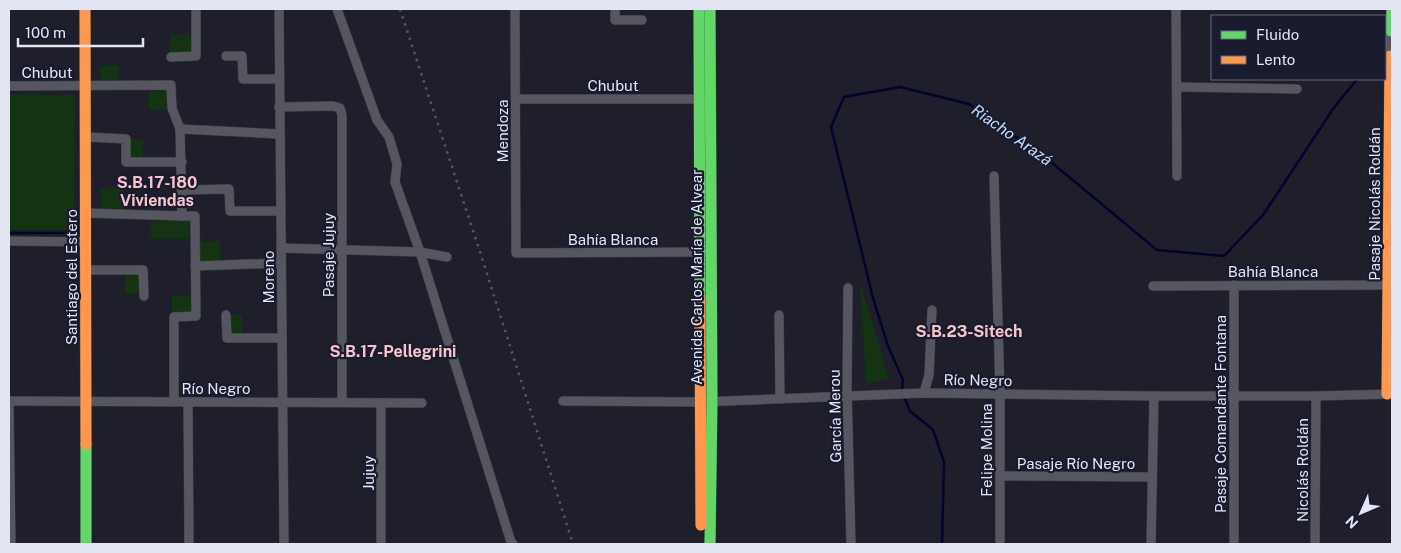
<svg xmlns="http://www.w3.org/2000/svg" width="1401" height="553" font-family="'Public Sans',sans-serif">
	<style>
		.green { fill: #143313 }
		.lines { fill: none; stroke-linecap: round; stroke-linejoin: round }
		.stream { stroke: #03032d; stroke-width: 2.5 }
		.street-casing { stroke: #393a43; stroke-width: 10 }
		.fast-casing { stroke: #393a43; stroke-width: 12 }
		.slow-casing { stroke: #393a43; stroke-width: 12 }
		.street { stroke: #55565f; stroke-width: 9 }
		.fast { stroke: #63d668; stroke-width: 11 }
		.slow { stroke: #ff974d; stroke-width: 11 }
		.rail { stroke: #55565f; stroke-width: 2.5; stroke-dasharray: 2.5 5; stroke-linecap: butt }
		.labels { text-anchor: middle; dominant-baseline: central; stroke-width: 4.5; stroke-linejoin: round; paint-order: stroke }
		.street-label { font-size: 15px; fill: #e2e5f2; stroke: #191b2f }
		.water-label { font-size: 16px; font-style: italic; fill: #c4dbfb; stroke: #191b2f }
		.neighbourhood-label { font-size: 16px; font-weight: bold; fill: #f8c4ca; stroke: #191b2f }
	</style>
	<rect width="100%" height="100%" fill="#1e1f2a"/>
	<g class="green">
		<path d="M170 35H192L191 54 170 53Z"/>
		<path d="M119 65V80H101L100 66Z"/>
		<path d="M167 90V109L149 110V91Z"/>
		<path d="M9 94 75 95 74 230H9Z"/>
		<path d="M128 139 143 140V159H128Z"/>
		<path d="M122 188V210H102L101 189Z"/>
		<rect x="151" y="221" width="38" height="18"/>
		<path d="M220 241 221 262 199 263 198 242Z"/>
		<path d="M125 271 141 272 140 294 125 293Z"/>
		<path d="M860 281 889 378 866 384Z"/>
		<path d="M172 295 194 296 193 314 172 313Z"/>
		<path d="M226 315H242L243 335 227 336Z"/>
	</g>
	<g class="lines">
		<g class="stream">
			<path d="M11 233H75L81 227"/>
			<path d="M902 392 903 380 888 346 873 298 831 127 844 97 900 87 969 104 1051 162 1157 250 1224 256 1263 215 1333 109 1357 79"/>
			<path d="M904 397 910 411 933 430 944 462 942 544"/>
		</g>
		<g class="street-casing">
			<g id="street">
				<path d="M279 9 284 544"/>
				<path d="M337 9 377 120 389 137 397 164 395 182 420 252 511 542 513 544"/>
				<path d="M515 9 516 253 703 252"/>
				<path d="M615 9V20H642"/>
				<path d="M1176 9 1177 176"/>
				<path d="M226 56H242L243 79H279"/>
				<path d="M1390 56 1391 31"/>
				<path d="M171 57 196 56V9"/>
				<path d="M9 86 171 85 172 108 180 129 182 216H195L196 316 174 317V402"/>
				<path d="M1177 87 1297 89"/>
				<path d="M516 99H702"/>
				<path d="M279 107 333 106 340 108 342 115V402"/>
				<path d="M180 129 279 134"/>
				<path d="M86 137 126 139V162H182"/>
				<path d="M994 176 1000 394V544"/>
				<path d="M182 190 229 189 230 211H281"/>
				<path d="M86 213 182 216"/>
				<path d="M9 241 86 242"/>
				<path d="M281 248 420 252 447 257"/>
				<path d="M195 266 281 263"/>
				<path d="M86 270H143L144 296"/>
				<path d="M1153 286 1392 285"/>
				<path d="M848 288 847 388 851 544"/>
				<path d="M226 315 227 338H282"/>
				<path d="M779 315 780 399"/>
				<path d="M924 393 929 375 932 310"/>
				<path d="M9 401 422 403"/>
				<path d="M563 401 701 402 924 393 1154 396H1316L1392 394"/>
				<path d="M188 402 189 544"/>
				<path d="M381 403V544"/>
				<path d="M9 405 11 544"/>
				<path d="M1000 476 1152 477"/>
				<path d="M1151 544 1154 396"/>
				<path d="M1234 544V285"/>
				<path d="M1315 544 1316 396"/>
			</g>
		</g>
		<g class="fast-casing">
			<g id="fast">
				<path d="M699 9 700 299"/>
				<path d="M710 9 712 401 710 544"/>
				<path d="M1391 31 1392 9"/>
				<path d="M86 444V544"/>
			</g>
		</g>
		<g class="slow-casing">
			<g id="slow">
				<path d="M85 9 86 444"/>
				<path d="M700 299 701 525"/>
				<path d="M1387 394 1390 56"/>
			</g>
		</g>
		<use href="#street" class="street"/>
		<use href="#fast" class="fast"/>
		<use href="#slow" class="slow"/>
		<path class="rail" d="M400 9 481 255 573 544"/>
	</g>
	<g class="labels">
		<g class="street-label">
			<text x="47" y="72">Chubut</text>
			<text x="613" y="85">Chubut</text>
			<text transform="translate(502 131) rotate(-90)">Mendoza</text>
			<text transform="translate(1374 204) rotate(-90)">Pasaje Nicolás Roldán</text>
			<text x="613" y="239">Bahía Blanca</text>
			<text transform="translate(328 255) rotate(-90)">Pasaje Jujuy</text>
			<text x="1273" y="271">Bahía Blanca</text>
			<text transform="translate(71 277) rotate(-90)">Santiago del Estero</text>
			<text transform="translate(268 277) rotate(-90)">Moreno</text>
			<text transform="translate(696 277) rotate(-90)">Avenida Carlos María de Alvear</text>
			<text transform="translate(978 380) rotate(1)">Río Negro</text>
			<text x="216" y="388">Río Negro</text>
			<text transform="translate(1220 414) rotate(-90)">Pasaje Comandante Fontana</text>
			<text transform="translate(835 416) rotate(-91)">García Merou</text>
			<text transform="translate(986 450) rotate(-90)">Felipe Molina</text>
			<text x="1076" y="463">Pasaje Río Negro</text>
			<text transform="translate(1302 470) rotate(-90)">Nicolás Roldán</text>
			<text transform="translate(368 473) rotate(-90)">Jujuy</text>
		</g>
		<g class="water-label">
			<text transform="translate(1012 135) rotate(35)">Riacho Arazá</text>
		</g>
		<g class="neighbourhood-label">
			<text x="157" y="182">S.B.17-180<tspan x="157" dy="18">Viviendas</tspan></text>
			<text x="969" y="331">S.B.23-Sitech</text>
			<text x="393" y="351">S.B.17-Pellegrini</text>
		</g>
	</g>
	<rect width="1401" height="553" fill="none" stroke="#e2e5f2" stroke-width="20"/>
	<rect x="1211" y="15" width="175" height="65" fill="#191b2f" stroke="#696c7d"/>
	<rect x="1221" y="31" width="25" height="8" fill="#63d668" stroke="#696c7d"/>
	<text x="1256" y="40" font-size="15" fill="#e2e5f2">Fluido</text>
	<rect x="1221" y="56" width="25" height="8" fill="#ff974d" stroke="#696c7d"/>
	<text x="1256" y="65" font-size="15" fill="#e2e5f2">Lento</text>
	<g transform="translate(1361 513) rotate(225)" stroke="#191b2f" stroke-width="4" paint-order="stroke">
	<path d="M0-4L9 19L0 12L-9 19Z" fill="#e2e5f2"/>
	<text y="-8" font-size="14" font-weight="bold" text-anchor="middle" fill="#e2e5f2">N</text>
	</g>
	<path d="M18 38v8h125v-8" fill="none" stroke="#e2e5f2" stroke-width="2.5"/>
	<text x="25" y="38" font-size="15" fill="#e2e5f2" stroke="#191b2f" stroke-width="4" paint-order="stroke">100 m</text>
</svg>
